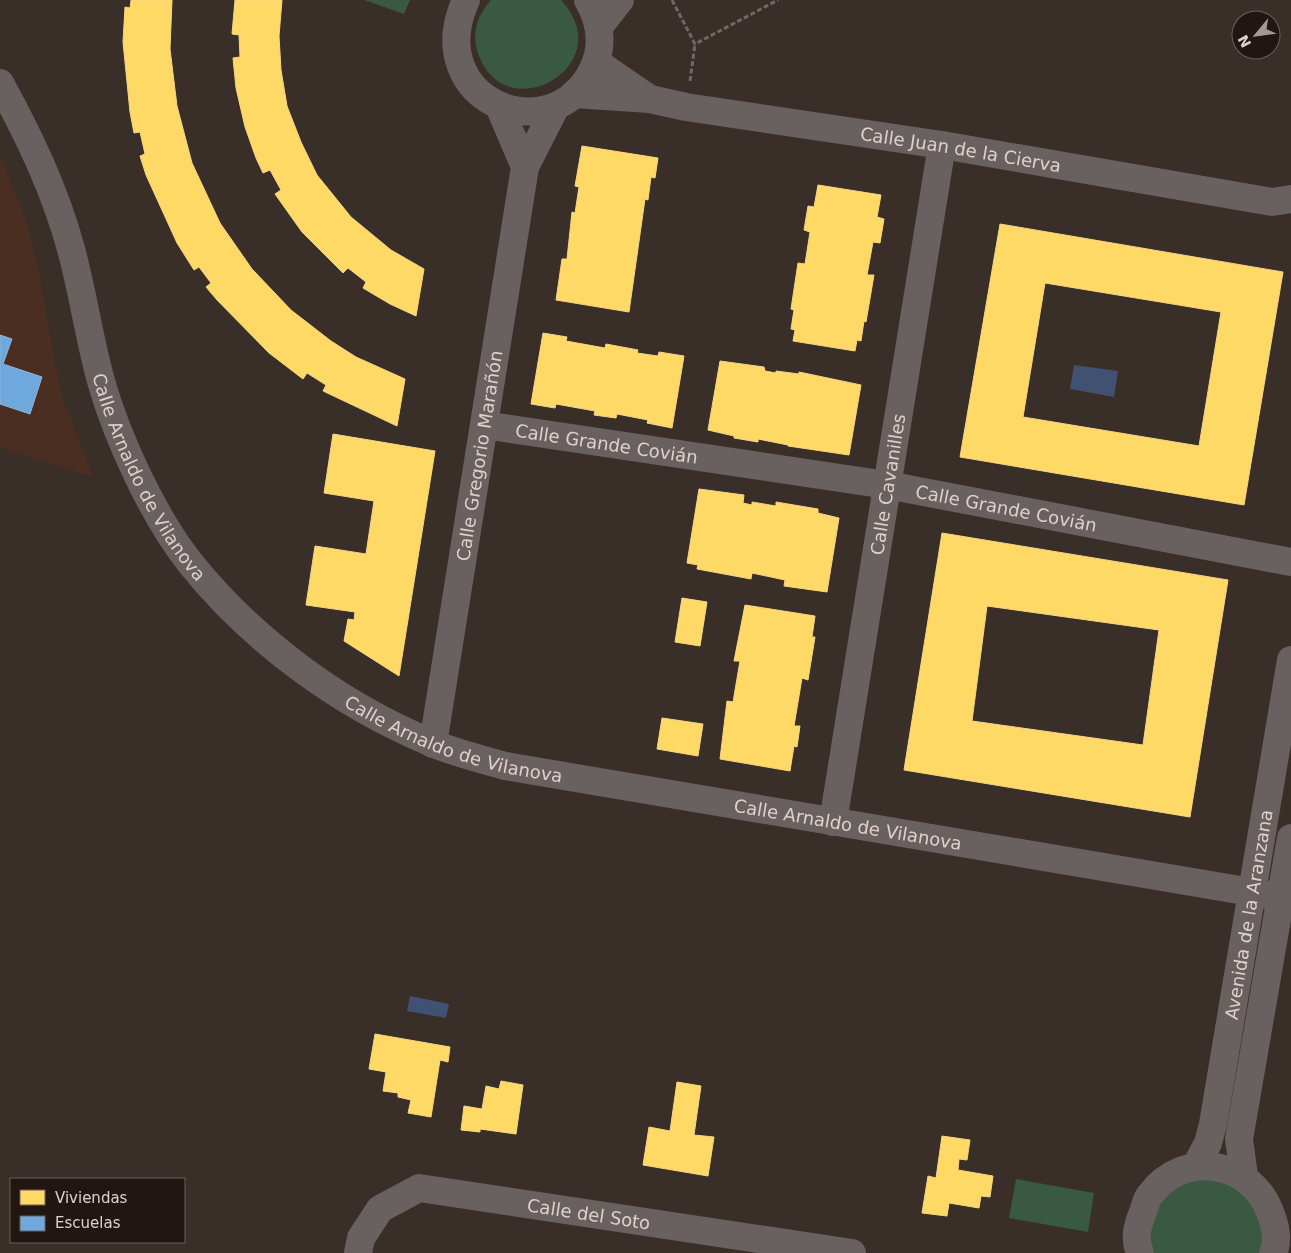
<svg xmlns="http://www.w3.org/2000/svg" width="1291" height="1253" font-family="'DejaVu Sans',sans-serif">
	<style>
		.built { fill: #4a2e22 }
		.green { fill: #3a5943 }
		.water { fill: #415171 }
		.homes { fill: #ffd966; stroke: #f6d684; fill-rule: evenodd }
		.schools { fill: #6fa8dc; stroke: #91b4d7 }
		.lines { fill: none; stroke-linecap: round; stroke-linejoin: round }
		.path { stroke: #706866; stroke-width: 3; stroke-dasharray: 5 2.5; stroke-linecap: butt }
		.minor { stroke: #696060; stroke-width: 28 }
		.labels { text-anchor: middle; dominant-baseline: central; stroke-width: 5; stroke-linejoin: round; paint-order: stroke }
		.street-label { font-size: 18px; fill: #e0d0ca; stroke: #211611 }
	</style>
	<rect width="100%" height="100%" fill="#3a2e28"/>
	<path class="built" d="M0 155 28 226 41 283 54 360 63 399 93 477 0 447Z"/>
	<g class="green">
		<path d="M364 0H410L404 14Z"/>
		<path d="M491 0H561C622 65 504 132 478 53 471 33 478 14 491 0Z"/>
		<path d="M1200 1177 1232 1181 1263 1216V1253H1153C1147 1233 1153 1202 1171 1189 1179 1183 1191 1180 1200 1177Z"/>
		<path d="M1016 1179 1094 1193 1088 1232 1009 1218Z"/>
	</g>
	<g class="water">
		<path d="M1074 365 1118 371 1114 397 1070 389Z"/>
		<path d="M410 996 449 1004 446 1018 407 1011Z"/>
	</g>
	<g class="homes">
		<path d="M131 0H172L170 49 177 106 192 163 220 223 252 269 291 310 331 341 356 357 405 379 397 426 323 391 326 385 307 373 303 379 269 353 217 300 206 287 211 283 199 267 194 270 177 243 146 175 140 156 145 154 140 132 134 133 130 112 123 42 125 7 130 8Z"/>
		<path d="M235 0H282L279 36 281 70 287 106 301 142 317 175 351 217 391 250 424 269 416 316 390 304 363 288 366 282 348 268 343 273 302 232 275 194 281 190 270 170 263 173 256 158 245 127 236 88 233 58 240 57 239 35 232 34Z"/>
		<path d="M582 146 658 158 655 178 651 177 648 200 645 199 629 312 556 300 562 259H567L572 212 575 213 579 187 575 186Z"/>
		<path d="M818 185 881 195 877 217 884 219 880 243 873 242 867 275H874L866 322 864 321 861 341 857 340 855 351 793 341 795 330 791 329 794 310 791 309 798 263 805 264 810 232 804 230 808 206 814 207Z"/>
		<path d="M1000 224 1283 272 1244 505 960 457ZM1045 283 1221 312 1199 446 1023 417Z"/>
		<path d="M543 333 567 337 566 341 605 348 606 344 638 350 637 353 658 356 659 352 684 356 672 428 647 423 648 420 617 414 616 418 594 415 595 411 556 404 555 408 531 404Z"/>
		<path d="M720 361 764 367 765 371 776 373V371L799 374V372L861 385 849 455 788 446V445L758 439V442L734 438V436L708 430Z"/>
		<path d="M333 434 435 451 399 676 344 641 348 619 354 620 355 612 306 605 315 546 366 554 374 501 324 493Z"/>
		<path d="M699 489 744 495 743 503 752 505V502L776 506V502L818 509V513L839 518 827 592 784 586 785 580 752 573 751 579 697 569 698 565 687 563Z"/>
		<path d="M942 533 1228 580 1190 817 904 770ZM987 606 1159 630 1143 745 972 721Z"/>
		<path d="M682 598 707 602 700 646 675 642Z"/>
		<path d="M745 605 815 616 812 637H815L808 680 802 678 794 726H800L797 747 794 746 790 771 720 759 727 701 733 702 740 661H734Z"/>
		<path d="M662 718 703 724 698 756 657 749Z"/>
		<path d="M375 1034 450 1047 448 1062 440 1060 431 1117 408 1113 411 1100 398 1097V1093L383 1091 386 1072 369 1069Z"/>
		<path d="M501 1081 523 1085 516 1134 480 1129V1132L461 1130 464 1106 482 1109 486 1086 499 1089Z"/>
		<path d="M677 1082 701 1086 694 1135 714 1137 708 1176 643 1165 649 1127 670 1131Z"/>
		<path d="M942 1136 970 1140 967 1160 959 1159 958 1170 993 1176 990 1197 981 1196 979 1208 949 1203 947 1216 922 1213 928 1176 936 1178Z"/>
	</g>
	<path class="schools" d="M0 335 12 339 3 364 42 377 30 414 0 404Z"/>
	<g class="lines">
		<g class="path">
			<path d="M672 0 695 44 778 0"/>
			<path d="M690 81 695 44"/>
		</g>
		<g class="minor">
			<path d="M466 0C420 101 552 154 593 69 604 46 600 21 588 0"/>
			<path d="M599 27 620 0"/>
			<path d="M596 62 650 99"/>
			<path id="s1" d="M0 83C29 136 55 190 71 249 83 293 89 338 101 381 117 438 154 518 191 564 253 641 340 705 432 743 455 753 481 759 505 766L1281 897"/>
			<path id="s2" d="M574 94 650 99 686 107 942 145 1272 202 1291 199"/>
			<path d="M499 106 525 167"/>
			<path id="s3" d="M484 425 887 485 1291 562"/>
			<path id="s4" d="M433 744 525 167 556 106"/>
			<path id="s5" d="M833 822 942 145"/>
			<path id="s6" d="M1196 1166 1208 1143 1213 1124 1291 660"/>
			<path d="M1244 1176 1239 1139 1291 838"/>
			<path id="s7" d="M358 1253 361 1238 380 1209 419 1188 852 1253"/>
			<path d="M1140 1253C1134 1239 1137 1226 1143 1212 1145 1207 1146 1199 1150 1195 1184 1149 1251 1161 1270 1212 1275 1224 1279 1241 1273 1253"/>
		</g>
	</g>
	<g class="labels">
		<g class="street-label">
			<text stroke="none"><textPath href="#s2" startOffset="391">Calle Juan de la Cierva</textPath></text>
			<text stroke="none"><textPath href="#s3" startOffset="124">Calle Grande Covián</textPath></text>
			<text stroke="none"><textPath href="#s4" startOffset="292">Calle Gregorio Marañón</textPath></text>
			<text stroke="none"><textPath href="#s1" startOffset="424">Calle Arnaldo de Vilanova</textPath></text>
			<text stroke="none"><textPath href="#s5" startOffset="342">Calle Cavanilles</textPath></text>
			<text stroke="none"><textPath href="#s3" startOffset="529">Calle Grande Covián</textPath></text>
			<text stroke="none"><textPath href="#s1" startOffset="844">Calle Arnaldo de Vilanova</textPath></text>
			<text stroke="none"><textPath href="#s1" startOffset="1249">Calle Arnaldo de Vilanova</textPath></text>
			<text stroke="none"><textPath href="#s6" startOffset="258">Avenida de la Aranzana</textPath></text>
			<text stroke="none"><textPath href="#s7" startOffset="266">Calle del Soto</textPath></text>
		</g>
	</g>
	<rect x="10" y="1178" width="175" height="65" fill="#211611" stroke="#6d605b"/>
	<rect x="20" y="1190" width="25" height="15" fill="#ffd966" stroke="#6d605b"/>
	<text x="55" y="1203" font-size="15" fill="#e0d0ca">Viviendas</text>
	<rect x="20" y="1216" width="25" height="15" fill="#6fa8dc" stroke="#6d605b"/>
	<text x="55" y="1228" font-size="15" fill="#e0d0ca">Escuelas</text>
	<g transform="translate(1256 35) rotate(241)"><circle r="24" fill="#211611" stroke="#6d605b"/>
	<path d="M0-4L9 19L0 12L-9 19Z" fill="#a69791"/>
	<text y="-8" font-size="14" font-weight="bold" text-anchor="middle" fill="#e0d0ca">N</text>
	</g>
</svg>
